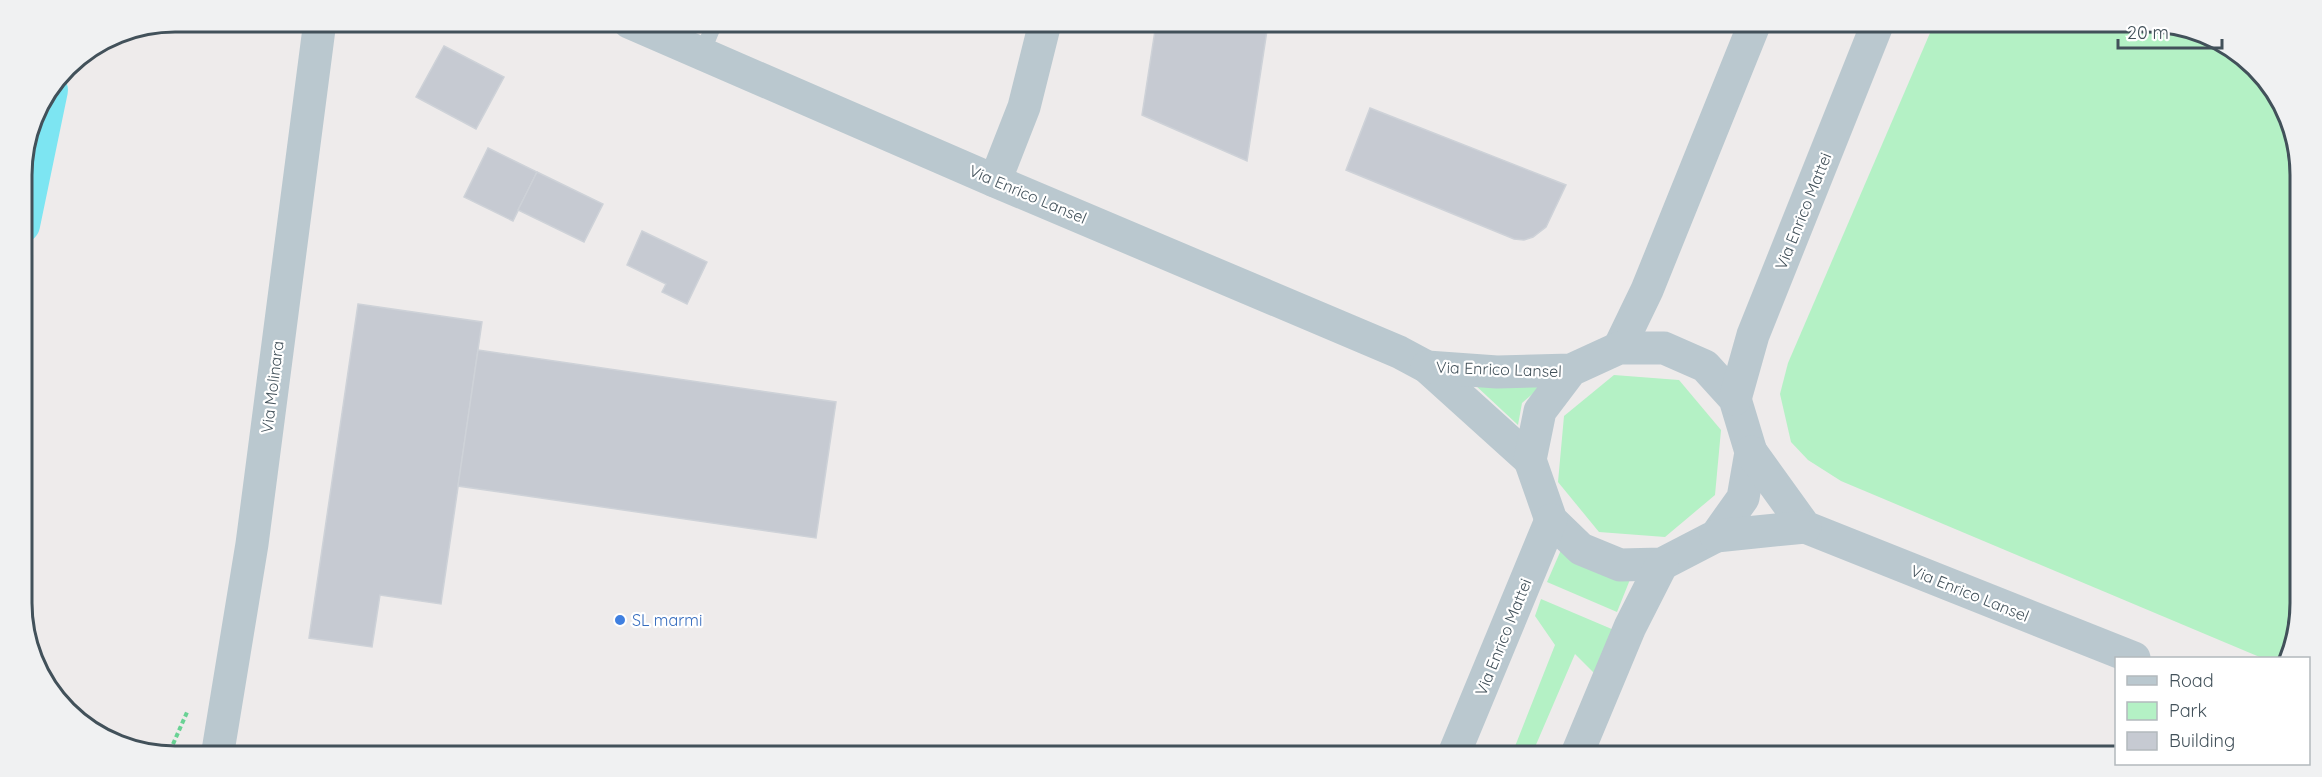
<svg xmlns="http://www.w3.org/2000/svg" width="2322" height="777" font-family="Quicksand,sans-serif">
	<style>
		.green { fill: #b4f1c5 }
		.lines { fill: none; stroke-linecap: round; stroke-linejoin: round }
		.canal { stroke: #7de5f2; stroke-width: 36 }
		.building { fill: #c6cad2; stroke: #ced2d8; stroke-width: 1.5 }
		.path { stroke: #69d294; stroke-width: 4; stroke-dasharray: 4.5 3; stroke-linecap: butt }
		.service { stroke: #bac8cf; stroke-width: 16 }
		.minor { stroke: #bac8cf; stroke-width: 33 }
		.shop-dot { fill: #3f7fe0; stroke: #fff; stroke-width: 2 }
		.labels { text-anchor: middle; dominant-baseline: central; stroke-width: 4.5; stroke-linejoin: round; paint-order: stroke }
		.street-label { font-size: 16px; fill: #42515a; stroke: #fff }
		.shop-label { font-size: 16px; fill: #366cbe; stroke: #fff; text-anchor: start }
		.rim { fill: none; stroke: #42515a; stroke-width: 3 }
	</style>
	<rect width="100%" height="100%" fill="#eeebeb"/>
	<g class="green">
		<path d="M1933 26H2188L2263 73 2298 145 2296 643 2288 658H2262L1841 481 1808 460 1791 442 1780 394 1788 363Z"/>
		<path d="M1614 375 1679 380 1721 430 1715 495 1665 537 1599 532 1558 482 1564 416Z"/>
		<path d="M1474 384 1543 385 1522 403 1518 425Z"/>
		<path d="M1561 550 1633 572 1617 612 1547 582Z"/>
		<path d="M1541 599 1614 630 1594 673 1575 654 1532 754H1512L1555 645 1535 616Z"/>
	</g>
	<g class="lines">
		<path class="canal" d="M22 225 50 90"/>
	</g>
	<g class="building">
		<path d="M1156 24H1268L1247 161 1142 115Z"/>
		<path d="M444 46 504 77 476 129 416 97Z"/>
		<path d="M1370 108 1566 185 1546 227 1533 237 1524 240 1514 239 1346 170Z"/>
		<path d="M488 148 537 172 513 221 464 197Z"/>
		<path d="M537 172 603 204 584 242 518 210Z"/>
		<path d="M642 231 707 262 687 304 662 292 666 284 627 265Z"/>
		<path d="M358 304 482 322 441 604 380 595 372 647 309 638Z"/>
		<path d="M478 350 836 402 816 538 458 486Z"/>
	</g>
	<g class="lines">
		<path class="path" d="M170 751 188 710"/>
		<path class="service" d="M702 53 715 22"/>
		<g class="minor">
			<path d="M629 22 995 181 1399 352 1427 367 1530 460"/>
			<path d="M995 181 1024 107 1045 23"/>
			<path d="M1619 348 1647 290 1754 25"/>
			<path d="M1427 367 1497 372 1571 370 1619 348H1664L1705 366 1735 399 1751 452 1743 498 1716 536 1662 564 1620 565 1581 549 1551 520 1530 460 1540 411 1571 370"/>
			<path d="M1735 399 1753 335 1877 25"/>
			<path d="M1751 452 1805 527 2134 658"/>
			<path d="M1716 536 1805 527"/>
			<path d="M218 751 252 544 320 21"/>
			<path d="M1454 754 1551 520"/>
			<path d="M1577 754 1630 627 1662 564"/>
		</g>
	</g>
	<circle class="shop-dot" cx="620" cy="620" r="6"/>
	<g class="labels">
		<g class="street-label">
			<text transform="translate(1028 194) rotate(23)">Via Enrico Lansel</text>
			<text transform="translate(1803 211) rotate(-68)">Via Enrico Mattei</text>
			<text transform="translate(1499 369) rotate(2)">Via Enrico Lansel</text>
			<text transform="translate(272 387) rotate(-83)">Via Molinara</text>
			<text transform="translate(1970 593) rotate(22)">Via Enrico Lansel</text>
			<text transform="translate(1503 637) rotate(-68)">Via Enrico Mattei</text>
		</g>
		<g class="shop-label">
			<text x="632" y="620">SL marmi</text>
		</g>
	</g>
	<path d="M0 0H2322V777H0ZM175 32H2147A143 143 0 0 1 2290 175V603A143 143 0 0 1 2147 746H175A143 143 0 0 1 32 603V175A143 143 0 0 1 175 32Z" fill="#f0f1f2" fill-rule="evenodd"/>
	<path class="rim" d="M175 32H2147A143 143 0 0 1 2290 175V603A143 143 0 0 1 2147 746H175A143 143 0 0 1 32 603V175A143 143 0 0 1 175 32Z"/>
	<rect x="2115" y="657" width="195" height="108" fill="#ffffff" stroke="#b3b9bd" stroke-width="1.5"/>
	<rect x="2127" y="676" width="30" height="9" fill="#bac8cf" stroke="#b3b9bd" stroke-width="1.5"/>
	<text x="2169" y="687" font-size="18" fill="#42515a">Road</text>
	<rect x="2127" y="702" width="30" height="18" fill="#b4f1c5" stroke="#b3b9bd" stroke-width="1.5"/>
	<text x="2169" y="717" font-size="18" fill="#42515a">Park</text>
	<rect x="2127" y="732" width="30" height="18" fill="#c6cad2" stroke="#b3b9bd" stroke-width="1.5"/>
	<text x="2169" y="747" font-size="18" fill="#42515a">Building</text>
	<path d="M2118 39v9h104v-9" fill="none" stroke="#42515a" stroke-width="3"/>
	<text x="2127" y="39" font-size="18" fill="#42515a" stroke="#ffffff" stroke-width="4.5" paint-order="stroke">20 m</text>
</svg>
